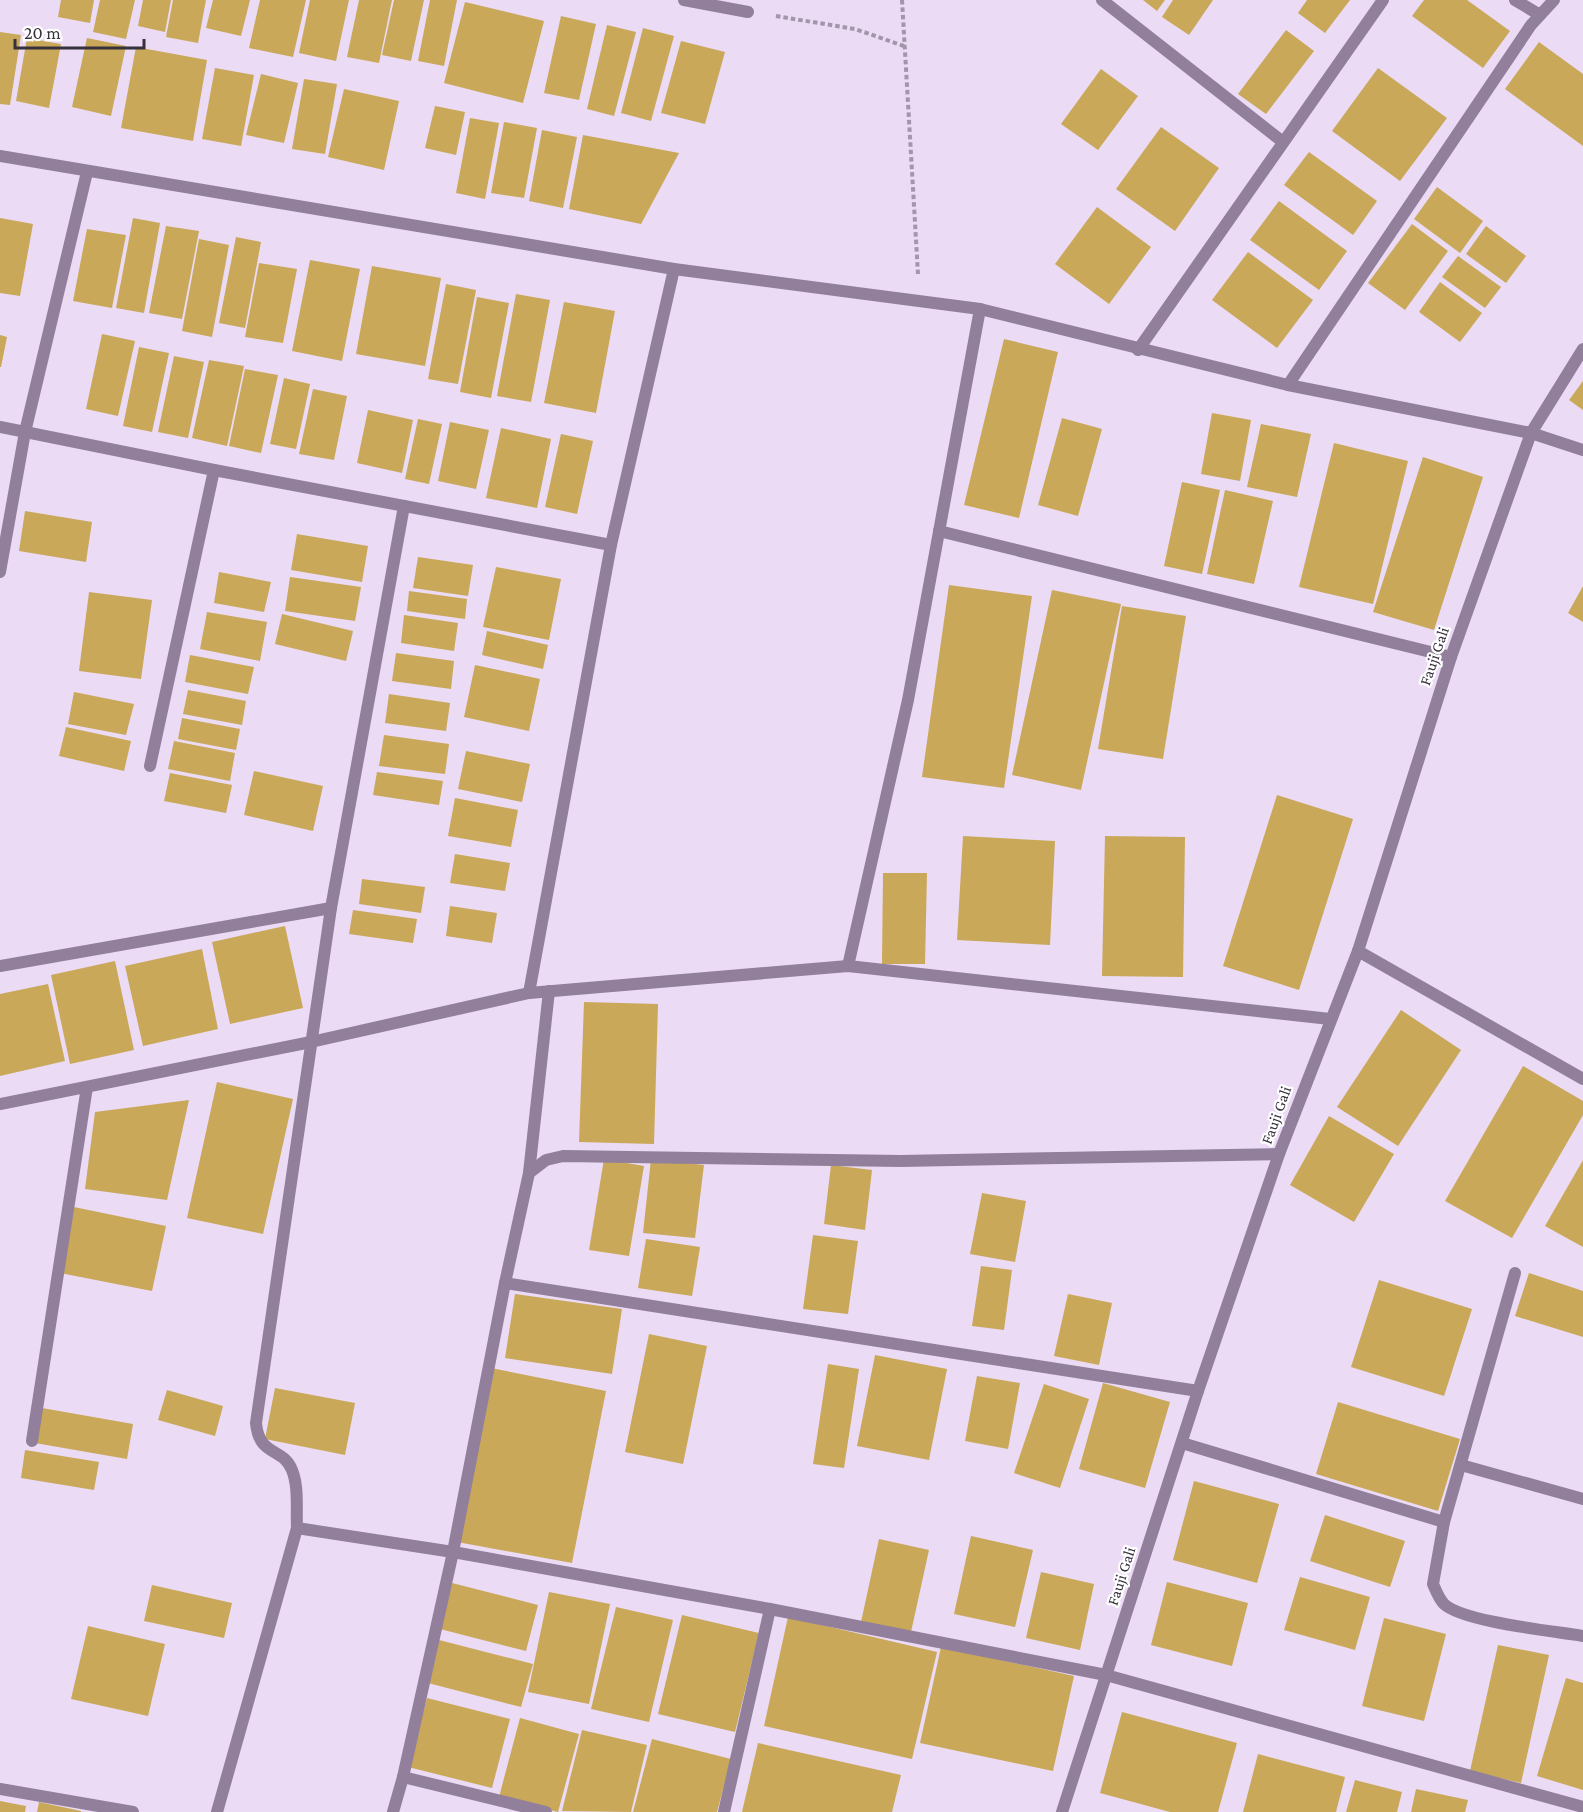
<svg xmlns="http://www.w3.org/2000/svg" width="1583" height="1812" font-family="'Crimson Pro',serif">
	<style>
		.building { fill: #c9a859 }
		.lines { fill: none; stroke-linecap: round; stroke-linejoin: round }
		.path { stroke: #a296aa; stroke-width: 4; stroke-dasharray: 4.5 3; stroke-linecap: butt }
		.minor { stroke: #917f9c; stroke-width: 12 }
		.labels { text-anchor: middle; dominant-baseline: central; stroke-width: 4.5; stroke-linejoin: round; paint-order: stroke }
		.street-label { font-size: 16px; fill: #37313b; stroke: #fff }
	</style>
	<rect width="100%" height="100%" fill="#ebdbf5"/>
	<g class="building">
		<path d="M61 0H94L90 23 58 17Z"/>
		<path d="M100 0H135L126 39 93 32Z"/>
		<path d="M143 0H171L165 32 138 26Z"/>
		<path d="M173 0H206L198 43 166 37Z"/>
		<path d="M213 0H250L241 36 206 28Z"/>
		<path d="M260 0H306L293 57 249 48Z"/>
		<path d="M310 0H349L336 61 299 53Z"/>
		<path d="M359 0H392L379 63 347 57Z"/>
		<path d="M394 0H424L411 61 382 55Z"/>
		<path d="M430 0H457L444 66 418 61Z"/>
		<path d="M1143 0H1165L1157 11Z"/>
		<path d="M1173 0H1213L1189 35 1162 17Z"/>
		<path d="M1307 0H1350L1325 33 1298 13Z"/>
		<path d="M1424 0H1467L1510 31 1483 68 1412 16Z"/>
		<path d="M465 2 544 21 523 103 444 83Z"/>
		<path d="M561 16 596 24 579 100 544 93Z"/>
		<path d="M607 25 636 32 614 116 587 109Z"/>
		<path d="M643 28 674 36 651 121 621 113Z"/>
		<path d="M1286 30 1314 51 1266 114 1238 94Z"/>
		<path d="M0 32 21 35 10 105 0 104Z"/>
		<path d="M27 38 61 44 49 108 16 101Z"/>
		<path d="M87 38 126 46 111 116 72 107Z"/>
		<path d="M681 41 725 52 705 124 661 113Z"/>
		<path d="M1539 42 1583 74V146L1505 89Z"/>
		<path d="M136 47 207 60 193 141 121 128Z"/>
		<path d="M215 68 254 75 241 146 202 139Z"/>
		<path d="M1378 68 1447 118 1400 181 1332 131Z"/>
		<path d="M1101 69 1138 96 1098 150 1061 124Z"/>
		<path d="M261 74 298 83 284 143 246 135Z"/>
		<path d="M304 79 337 84 325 154 292 149Z"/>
		<path d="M344 89 399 101 384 170 328 157Z"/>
		<path d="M435 106 465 112 456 155 425 148Z"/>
		<path d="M470 118 499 123 485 199 456 193Z"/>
		<path d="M504 122 537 128 524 198 491 193Z"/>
		<path d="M1161 127 1219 168 1175 231 1116 189Z"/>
		<path d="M542 130 577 137 563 208 529 201Z"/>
		<path d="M583 135 679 153 641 224 569 209Z"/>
		<path d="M1309 152 1377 201 1353 235 1284 185Z"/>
		<path d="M1437 187 1483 221 1460 253 1414 219Z"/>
		<path d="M1279 201 1347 251 1319 290 1250 240Z"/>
		<path d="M1097 207 1151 247 1109 304 1055 264Z"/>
		<path d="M0 218 33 224 20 296 0 293Z"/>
		<path d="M133 218 160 223 144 313 116 308Z"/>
		<path d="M1412 224 1448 251 1405 310 1368 283Z"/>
		<path d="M166 226 199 231 182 319 149 313Z"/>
		<path d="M1486 226 1526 256 1506 283 1466 254Z"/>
		<path d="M87 229 126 235 112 308 73 301Z"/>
		<path d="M236 237 261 242 245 328 219 323Z"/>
		<path d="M199 239 229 245 212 337 182 331Z"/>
		<path d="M1248 252 1313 300 1277 348 1212 300Z"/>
		<path d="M1458 256 1501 287 1485 308 1442 277Z"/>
		<path d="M310 260 360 269 342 361 292 351Z"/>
		<path d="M259 263 297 269 283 343 245 337Z"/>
		<path d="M372 266 441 278 425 366 356 354Z"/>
		<path d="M1440 282 1482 313 1460 342 1419 312Z"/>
		<path d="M446 284 476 290 458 384 428 379Z"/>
		<path d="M516 294 550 300 531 402 497 396Z"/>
		<path d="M477 297 509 303 491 398 460 392Z"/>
		<path d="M564 302 615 311 596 413 544 403Z"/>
		<path d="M102 334 135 341 118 416 86 409Z"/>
		<path d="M0 335 7 337 1 367H0Z"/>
		<path d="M1004 339 1058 352 1019 518 964 505Z"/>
		<path d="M139 347 169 353 152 432 123 426Z"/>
		<path d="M174 356 204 362 188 438 158 432Z"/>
		<path d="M209 360 244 366 227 446 192 438Z"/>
		<path d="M245 369 278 375 261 453 229 446Z"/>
		<path d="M284 378 310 384 296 449 270 444Z"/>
		<path d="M1583 381V410L1569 400Z"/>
		<path d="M313 389 347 396 334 460 299 454Z"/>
		<path d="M368 410 413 420 402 473 357 463Z"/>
		<path d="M1212 413 1251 420 1240 481 1201 474Z"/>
		<path d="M1062 418 1102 429 1078 516 1038 505Z"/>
		<path d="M418 419 442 424 429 484 405 479Z"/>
		<path d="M450 422 489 430 476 489 438 481Z"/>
		<path d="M1261 424 1311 434 1297 497 1247 487Z"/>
		<path d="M501 428 551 439 537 508 486 498Z"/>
		<path d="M561 434 593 441 577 514 545 507Z"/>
		<path d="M1334 443 1408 461 1373 604 1299 587Z"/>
		<path d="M1423 457 1483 477 1434 630 1373 612Z"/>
		<path d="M1182 482 1220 490 1202 574 1164 566Z"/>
		<path d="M1225 490 1273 501 1254 584 1207 574Z"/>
		<path d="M25 511 92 522 86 562 19 551Z"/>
		<path d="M297 534 368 546 362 582 291 570Z"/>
		<path d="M418 557 473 565 468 596 413 588Z"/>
		<path d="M496 567 561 579 549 640 483 627Z"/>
		<path d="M219 572 271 582 264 612 214 603Z"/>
		<path d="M290 577 361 587 355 621 285 611Z"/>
		<path d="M949 585 1032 596 1004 788 922 777Z"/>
		<path d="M1583 586V622L1568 613Z"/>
		<path d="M1052 590 1121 604 1081 790 1012 775Z"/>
		<path d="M409 591 467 599 465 619 407 611Z"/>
		<path d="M89 592 152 600 141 679 79 671Z"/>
		<path d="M1122 606 1186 616 1163 759 1098 749Z"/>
		<path d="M207 612 267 622 260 661 200 649Z"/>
		<path d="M282 614 353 631 346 661 275 644Z"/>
		<path d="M404 615 458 623 454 651 401 643Z"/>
		<path d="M487 631 548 645 543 669 482 655Z"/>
		<path d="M396 653 454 661 451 689 392 681Z"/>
		<path d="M190 655 254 667 248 694 185 682Z"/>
		<path d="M475 665 540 679 529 731 464 717Z"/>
		<path d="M188 690 246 701 242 725 183 714Z"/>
		<path d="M74 692 134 704 126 735 68 724Z"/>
		<path d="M389 694 450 703 446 731 385 723Z"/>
		<path d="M182 718 240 729 236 750 178 739Z"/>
		<path d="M66 727 131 741 124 771 59 756Z"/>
		<path d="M384 735 449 744 445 774 379 766Z"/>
		<path d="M174 741 235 753 230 781 168 769Z"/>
		<path d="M466 751 530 764 522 802 458 789Z"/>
		<path d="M254 771 323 786 313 831 244 815Z"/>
		<path d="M377 772 443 781 439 805 373 795Z"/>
		<path d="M170 773 232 785 226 813 164 801Z"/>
		<path d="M1277 795 1353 819 1299 990 1223 966Z"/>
		<path d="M455 798 518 810 511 847 448 836Z"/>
		<path d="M963 836 1055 841 1050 945 957 940Z"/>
		<path d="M1105 836 1185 837 1183 977 1102 976Z"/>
		<path d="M455 854 510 863 505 891 450 883Z"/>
		<path d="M883 873H927L925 964H882Z"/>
		<path d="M362 879 425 887 421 913 359 904Z"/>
		<path d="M450 906 497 913 492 943 446 936Z"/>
		<path d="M353 910 417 919 413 943 349 934Z"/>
		<path d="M285 926 303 1008 230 1024 212 942Z"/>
		<path d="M202 949 218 1029 143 1046 125 966Z"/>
		<path d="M115 961 134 1050 70 1064 51 975Z"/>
		<path d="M48 984 65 1061 0 1076V994Z"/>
		<path d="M584 1002 658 1004 654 1144 579 1142Z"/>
		<path d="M1401 1010 1461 1050 1398 1146 1337 1107Z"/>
		<path d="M1523 1066 1583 1101V1115L1512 1238 1445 1201Z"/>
		<path d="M217 1082 293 1099 263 1234 187 1218Z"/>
		<path d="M189 1100 167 1200 85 1189 95 1112Z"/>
		<path d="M1329 1116 1394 1154 1354 1222 1290 1185Z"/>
		<path d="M604 1159 644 1166 629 1256 589 1250Z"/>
		<path d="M651 1159 704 1165 695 1238 643 1233Z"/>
		<path d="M1583 1160V1247L1545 1226Z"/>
		<path d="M831 1165 872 1170 865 1230 824 1224Z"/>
		<path d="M982 1193 1026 1201 1015 1262 970 1254Z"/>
		<path d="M74 1207 166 1226 152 1291 60 1273Z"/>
		<path d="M813 1235 858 1241 848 1314 803 1309Z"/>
		<path d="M646 1239 700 1247 692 1296 638 1288Z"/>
		<path d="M981 1266 1012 1270 1004 1330 972 1326Z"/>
		<path d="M1529 1273 1583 1291V1337L1515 1316Z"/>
		<path d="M1379 1280 1472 1309 1444 1396 1351 1367Z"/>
		<path d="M515 1294 622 1309 612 1374 505 1358Z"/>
		<path d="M1068 1294 1112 1303 1099 1365 1054 1356Z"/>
		<path d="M649 1334 707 1346 683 1464 625 1452Z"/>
		<path d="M875 1355 947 1369 929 1460 857 1446Z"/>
		<path d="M828 1364 859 1369 844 1468 813 1464Z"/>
		<path d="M491 1368 606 1391 572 1563 457 1542Z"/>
		<path d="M977 1376 1020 1383 1008 1449 965 1441Z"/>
		<path d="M1103 1383 1170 1402 1145 1488 1079 1469Z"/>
		<path d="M1044 1384 1089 1399 1060 1488 1014 1473Z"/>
		<path d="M275 1388 355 1403 345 1455 265 1439Z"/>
		<path d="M167 1390 223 1406 215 1436 158 1420Z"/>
		<path d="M1338 1402 1460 1439 1438 1511 1316 1474Z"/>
		<path d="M42 1408 133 1424 127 1459 35 1443Z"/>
		<path d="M25 1450 99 1462 94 1490 21 1478Z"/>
		<path d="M1194 1481 1279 1504 1257 1583 1173 1560Z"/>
		<path d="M1325 1515 1405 1541 1390 1587 1310 1561Z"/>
		<path d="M971 1536 1033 1550 1015 1627 954 1614Z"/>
		<path d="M879 1539 929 1550 911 1632 861 1622Z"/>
		<path d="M1041 1572 1094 1584 1080 1650 1026 1638Z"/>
		<path d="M1300 1577 1370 1597 1355 1650 1284 1630Z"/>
		<path d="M1167 1582 1248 1603 1232 1666 1151 1645Z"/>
		<path d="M452 1583 538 1605 526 1651 440 1629Z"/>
		<path d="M152 1585 232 1603 224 1638 144 1621Z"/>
		<path d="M549 1592 610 1604 589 1704 528 1692Z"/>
		<path d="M616 1607 673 1620 649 1722 591 1709Z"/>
		<path d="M682 1615 759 1633 735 1732 658 1714Z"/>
		<path d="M788 1617 937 1652 912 1759 764 1726Z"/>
		<path d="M1384 1618 1446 1634 1424 1721 1362 1706Z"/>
		<path d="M88 1626 165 1644 148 1716 71 1699Z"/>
		<path d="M439 1640 533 1664 521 1707 428 1683Z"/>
		<path d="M1498 1645 1549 1655 1521 1783 1470 1771Z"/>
		<path d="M941 1647 1074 1676 1053 1771 920 1743Z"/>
		<path d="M1566 1678 1583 1683V1790L1537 1776Z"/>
		<path d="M427 1698 510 1719 492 1788 408 1767Z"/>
		<path d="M1122 1712 1237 1743 1218 1812H1170L1100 1793Z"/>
		<path d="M520 1718 579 1734 558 1812 499 1797Z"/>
		<path d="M582 1730 647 1745 631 1812 562 1811Z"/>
		<path d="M652 1739 731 1759 717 1812H633Z"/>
		<path d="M758 1743 901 1775 892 1812H742Z"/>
		<path d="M1258 1754 1345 1777 1336 1812H1243Z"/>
		<path d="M1355 1780 1402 1792 1397 1812H1346Z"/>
		<path d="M1416 1789 1468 1800 1465 1812H1411Z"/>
		<path d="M0 1801 26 1806 25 1812H0Z"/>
		<path d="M39 1802 81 1811V1812H37Z"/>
	</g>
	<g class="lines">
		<g class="path">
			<path d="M902 0 918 274"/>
			<path d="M776 16 855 29 904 46"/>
		</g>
		<g class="minor">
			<path d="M684 0 748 12"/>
			<path d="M1102 0 1283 142"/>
			<path d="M1515 0 1540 15"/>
			<path d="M0 156 674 269 980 309 1288 385 1531 433 1583 450"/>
			<path d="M1138 350 1383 0"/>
			<path d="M1288 385 1531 25 1554 0"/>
			<path d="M0 427 214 470 611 545"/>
			<path d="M939 531 1451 657"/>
			<path d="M0 572 25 432 87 172"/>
			<path d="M150 766 214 470"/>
			<path d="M1358 951 1583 1079"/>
			<path d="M0 966 331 908"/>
			<path d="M848 966 908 700 980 309"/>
			<path d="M529 993 611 545 674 269"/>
			<path d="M0 1104 311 1042 529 993 848 966 1330 1019"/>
			<path d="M529 1173 549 991"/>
			<path d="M1515 1273 1444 1522 1433 1584C1436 1591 1439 1599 1444 1604 1463 1622 1554 1631 1583 1636"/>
			<path d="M505 1283 1198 1391"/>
			<path d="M32 1441 87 1087"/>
			<path d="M1182 1443 1444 1522"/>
			<path d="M1461 1465 1583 1499"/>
			<path d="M297 1528 453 1552 770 1609 1106 1675 1583 1807"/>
			<path d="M403 1777 546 1812"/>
			<path d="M0 1789 133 1812"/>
			<path d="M217 1812 297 1528C296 1510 299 1487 292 1470 283 1447 259 1457 256 1423L331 908 404 506"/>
			<path d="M393 1812 403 1777 453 1552 505 1283 529 1173 546 1160 563 1156 901 1161 1279 1154"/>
			<path d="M724 1812 770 1609"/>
			<path d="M1062 1812 1198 1391 1279 1154 1358 951 1451 657 1531 433 1583 349"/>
		</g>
	</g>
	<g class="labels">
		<g class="street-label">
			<text transform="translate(1434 656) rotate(-71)">Fauji Gali</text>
			<text transform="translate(1276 1115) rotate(-70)">Fauji Gali</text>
			<text transform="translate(1121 1576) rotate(-72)">Fauji Gali</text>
		</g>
	</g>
	<path d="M15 39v9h129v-9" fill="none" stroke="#37313b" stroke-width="3"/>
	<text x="24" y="39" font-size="18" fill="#37313b" stroke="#ffffff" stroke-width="4.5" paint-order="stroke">20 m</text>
</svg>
